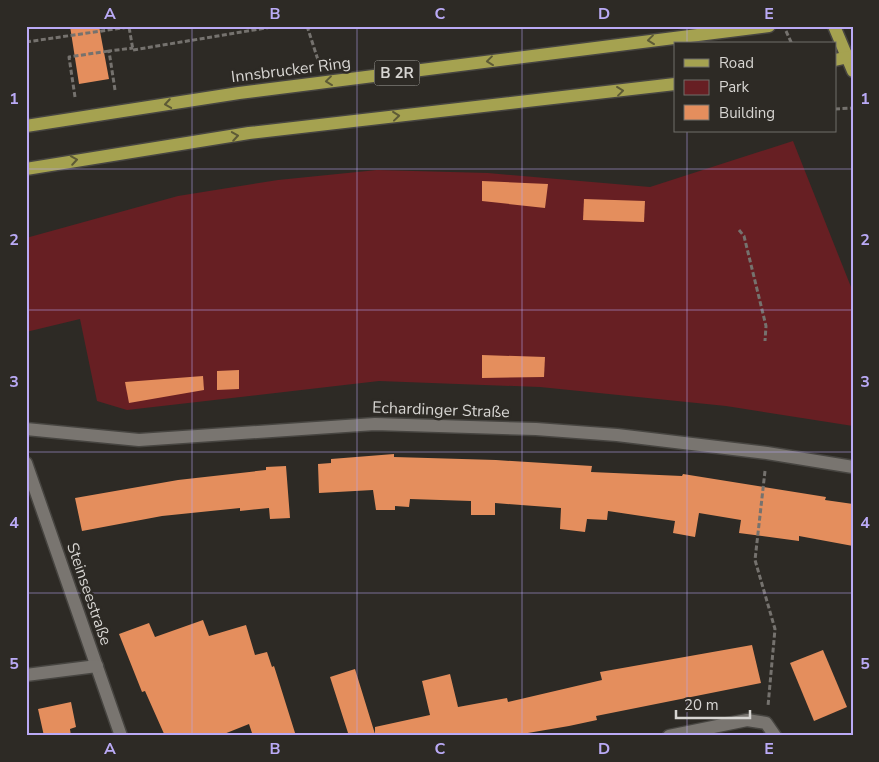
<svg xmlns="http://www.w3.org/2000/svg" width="879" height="762" font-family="'Nunito Sans',sans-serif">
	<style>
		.green { fill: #671f23 }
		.building { fill: #e48e5d }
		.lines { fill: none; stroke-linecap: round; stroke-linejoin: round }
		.minor-casing { stroke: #474541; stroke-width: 15 }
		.major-casing { stroke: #474541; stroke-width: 15 }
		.path { stroke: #75726e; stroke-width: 3; stroke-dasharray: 5 2.5; stroke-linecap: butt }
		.minor { stroke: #797570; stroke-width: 12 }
		.major { stroke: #a5a250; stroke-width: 12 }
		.oneway { stroke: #5d5a36 }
		.grid { fill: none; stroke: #baaaf6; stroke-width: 1; stroke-opacity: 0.55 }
		.labels { text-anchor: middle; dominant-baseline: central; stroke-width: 5; stroke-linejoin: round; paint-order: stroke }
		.shield { fill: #2d2a25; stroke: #a4a29e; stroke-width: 1 }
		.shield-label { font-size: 15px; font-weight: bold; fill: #d7d5d2 }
		.street-label { font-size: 16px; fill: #d7d5d2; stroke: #2d2a25 }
		.neatline { fill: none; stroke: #baaaf6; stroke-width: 2 }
		.grid-label { font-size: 16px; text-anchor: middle; font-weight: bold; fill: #baaaf6 }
	</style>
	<rect width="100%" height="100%" fill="#2d2a25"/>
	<path class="green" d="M793 141 853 292V426L726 406 540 387 379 381 127 410 97 401 80 319 26 332V238L178 196 278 180 377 170 488 173 650 187Z"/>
	<g class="building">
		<path d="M70 26H99L109 79 79 84Z"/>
		<path d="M482 181 548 184 545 208 482 201Z"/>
		<path d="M584 199 645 201 644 222 583 220Z"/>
		<path d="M482 355 545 357 544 377 482 378Z"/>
		<path d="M239 370V389L217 390V371Z"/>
		<path d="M203 376 204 390 129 403 125 382Z"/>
		<path d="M394 454V457L496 460 592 466 591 472 682 476 683 474 826 497 825 500 853 504V546L799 536V541L739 533 741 520 699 513 695 537 673 533 675 521 608 511 607 520 587 519 585 532 560 529 561 508 495 503V515H471V501L410 499 409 507 395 506V510H376L373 490 319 493 318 464 331 463V459Z"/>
		<path d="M286 466 290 518 270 519 269 508 240 511V508L162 516 82 531 75 498 178 480 266 470V467Z"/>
		<path d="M203 620 209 636 246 625 255 655 267 652 272 667 274 666 296 736H253L249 724 219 736H165L145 691 142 692 119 634 149 623 155 637Z"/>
		<path d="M752 645 761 683 596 716 597 720 569 726 510 736H349L330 677 355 669 375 734V727L430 715 422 681 450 674 458 707 507 698 508 702 602 680 600 672Z"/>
		<path d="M823 650 847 707 814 721 790 663Z"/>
		<path d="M71 702 76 727 70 729 71 736H44L38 709Z"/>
	</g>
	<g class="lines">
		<g class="minor-casing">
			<g id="minor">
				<path d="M26 429 139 440 375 424 536 429 617 435 767 453 853 467"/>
				<path d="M26 463 121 736"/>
				<path d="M26 675 97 666"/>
				<path d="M669 736 747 720 766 723 775 736"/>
			</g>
		</g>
		<g class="major-casing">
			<g id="major">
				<path d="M834 26 853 71"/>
				<path d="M835 60 853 56"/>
				<path d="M26 126 239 93 769 26"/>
				<path d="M26 169 249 133 675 84"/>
			</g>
		</g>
		<g class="path">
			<path d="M307 26 318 60"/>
			<path d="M786 31 792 44"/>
			<path d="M26 42 129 27 133 50 278 26"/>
			<path d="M115 90 109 51 133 48"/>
			<path d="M75 97 69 57 109 51"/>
			<path d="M835 109 853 108"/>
			<path d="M739 230 744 236 766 326 765 341"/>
			<path d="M765 471 755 560 775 629 768 706"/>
		</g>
		<use href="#minor" class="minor"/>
		<use href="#major" class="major"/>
	</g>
	<defs><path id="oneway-chevron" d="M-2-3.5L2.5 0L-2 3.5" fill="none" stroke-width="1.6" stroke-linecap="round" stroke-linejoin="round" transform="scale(1.25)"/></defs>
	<g class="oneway">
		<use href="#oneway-chevron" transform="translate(651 40) rotate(173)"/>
		<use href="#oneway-chevron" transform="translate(490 61) rotate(173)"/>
		<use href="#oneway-chevron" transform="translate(329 81) rotate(173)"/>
		<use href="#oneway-chevron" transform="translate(620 91) rotate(-7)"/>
		<use href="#oneway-chevron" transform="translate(168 104) rotate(171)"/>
		<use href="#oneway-chevron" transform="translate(396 116) rotate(-6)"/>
		<use href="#oneway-chevron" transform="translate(235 136) rotate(-9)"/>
		<use href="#oneway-chevron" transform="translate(74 160) rotate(-9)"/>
	</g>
	<path class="grid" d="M192 26V736M357 26V736M522 26V736M687 26V44M687 131V736M26 169H853M26 310H853M26 452H853M26 593H853"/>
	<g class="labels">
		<rect class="shield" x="374.5" y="60.5" width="45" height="25" rx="4"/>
		<g class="shield-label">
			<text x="397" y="73">B 2R</text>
		</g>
		<g class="street-label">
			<text transform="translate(291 70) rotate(-7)">Innsbrucker Ring</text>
			<text transform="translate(441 410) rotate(2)">Echardinger Straße</text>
			<text transform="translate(89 594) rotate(71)">Steinseestraße</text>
		</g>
	</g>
	<rect width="879" height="762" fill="none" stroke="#2d2a25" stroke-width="55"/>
	<rect x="674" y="42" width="162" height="90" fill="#2d2a25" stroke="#716e6a"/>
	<rect x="684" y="59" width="25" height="8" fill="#a5a250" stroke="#716e6a"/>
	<text x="719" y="68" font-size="15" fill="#d7d5d2">Road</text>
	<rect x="684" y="80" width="25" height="15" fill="#671f23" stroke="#716e6a"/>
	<text x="719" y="92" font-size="15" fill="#d7d5d2">Park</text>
	<rect x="684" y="105" width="25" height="15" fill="#e48e5d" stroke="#716e6a"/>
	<text x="719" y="118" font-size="15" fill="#d7d5d2">Building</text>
	<path d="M676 710v8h74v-8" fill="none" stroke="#d7d5d2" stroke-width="2.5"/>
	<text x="684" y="710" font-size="15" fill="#d7d5d2" stroke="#2d2a25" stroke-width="4" paint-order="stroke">20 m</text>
	<rect x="28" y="28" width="824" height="706" class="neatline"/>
	<g class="grid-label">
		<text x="110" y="19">A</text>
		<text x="275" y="19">B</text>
		<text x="440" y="19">C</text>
		<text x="604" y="19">D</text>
		<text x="769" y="19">E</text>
		<text x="14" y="104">1</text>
		<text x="865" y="104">1</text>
		<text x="14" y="245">2</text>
		<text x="865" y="245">2</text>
		<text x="14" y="387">3</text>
		<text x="865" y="387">3</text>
		<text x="14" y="528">4</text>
		<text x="865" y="528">4</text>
		<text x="14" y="669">5</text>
		<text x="865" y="669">5</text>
		<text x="110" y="754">A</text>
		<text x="275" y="754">B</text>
		<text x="440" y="754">C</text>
		<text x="604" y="754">D</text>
		<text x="769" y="754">E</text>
	</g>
</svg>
